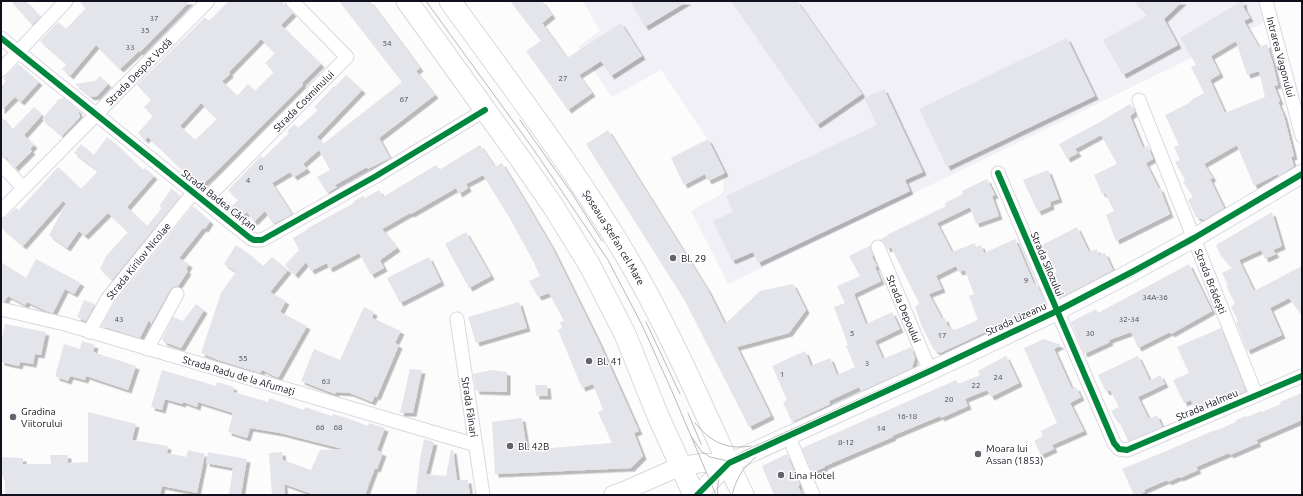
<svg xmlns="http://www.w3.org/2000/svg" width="1303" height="496" font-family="Ubuntu,sans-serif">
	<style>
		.built { fill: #f0f0f6 }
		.building { fill: #e4e4eb; fill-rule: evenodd; filter: url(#shadow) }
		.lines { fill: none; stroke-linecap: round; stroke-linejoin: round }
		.street-casing { stroke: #d8d8df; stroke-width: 15 }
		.secondary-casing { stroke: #d8d8df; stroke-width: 20 }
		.primary-casing { stroke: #d8d8df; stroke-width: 23 }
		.street { stroke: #fff; stroke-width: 13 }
		.secondary { stroke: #fff; stroke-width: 18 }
		.primary { stroke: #fff; stroke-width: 21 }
		.tram { stroke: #bababb; stroke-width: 1 }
		.cycleway-casing { stroke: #fff; stroke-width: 8 }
		.cycleway { stroke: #00873e; stroke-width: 6 }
		.poi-dot { fill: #63636b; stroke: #fff; stroke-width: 1.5 }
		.labels { text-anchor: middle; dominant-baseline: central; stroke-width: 3; stroke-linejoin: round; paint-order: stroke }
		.number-label { font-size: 8px; fill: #464650 }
		.street-label { font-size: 10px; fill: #11111d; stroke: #fff }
		.poi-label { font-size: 10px; fill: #11111d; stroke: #fff; text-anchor: start }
	</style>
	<defs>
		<filter id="shadow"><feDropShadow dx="3.5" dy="3.5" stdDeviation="0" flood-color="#0004"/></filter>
	</defs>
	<rect width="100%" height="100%" fill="#fcfcfc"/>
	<path class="built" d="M583 1H1260L1267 21 728 284 691 211 723 193 724 172 707 138 661 70 612 97 578 47 600 31Z"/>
	<g class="building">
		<path d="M11 1H26L40 17 32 25Z"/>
		<path d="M79 1H190L140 52 139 51 120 69 96 45 70 76 62 69 67 64 40 41 58 22 66 29 86 8Z"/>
		<path d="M229 1H281L293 13 281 25 321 64 302 83 303 85 215 173 205 182H195L148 137 145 140 138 133 153 116 144 107 151 100 137 85 205 17 209 21ZM261 39 275 53 265 63 274 72 255 91 248 84 237 96 222 81 230 74 229 72ZM201 103 217 119 195 140 180 126Z"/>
		<path d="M339 1H370L420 68 416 71 435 95 379 138 390 158 368 169 367 167 335 185 337 187 327 193 317 177 330 170 319 150 303 164 307 169 294 177 290 172 272 183 292 214 273 224 265 211 254 222 247 212 239 219 228 210 238 200 228 190 261 156 263 158 289 133 287 131 295 124 298 128 318 110 314 107 334 86 335 87 346 75 362 90 317 137 323 144 402 82Z"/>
		<path d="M510 1H542L552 15 542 23 567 58 621 23 642 56 611 76 601 61 579 75 592 93 568 110 526 51 541 41Z"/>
		<path d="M630 1H688L645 27Z"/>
		<path d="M731 1H797L862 94 817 125Z"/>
		<path d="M1134 1H1183L1164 19 1178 45 1123 75 1103 40 1148 15Z"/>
		<path d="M1242 1H1243L1244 8 1250 18 1244 21 1259 47 1267 44 1273 64 1278 85 1274 86 1280 101 1278 102 1284 116 1294 156 1291 157 1294 166 1279 176 1278 174 1254 186 1237 145 1204 164 1213 178 1210 179 1224 208 1204 220 1196 217 1188 200 1193 197 1183 182 1185 180 1175 162 1180 160 1174 147 1179 145 1165 115 1191 102 1190 101 1204 93 1191 67 1196 65 1180 38ZM1236 41 1247 75 1259 71 1265 97 1225 113 1210 80 1220 74 1211 56Z"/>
		<path d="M1067 38 1095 96 947 167 919 109Z"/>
		<path d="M18 64 39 82 21 102 15 97 1 111V87L6 81 3 79Z"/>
		<path d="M100 76 108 84 97 96 91 97 75 84 95 81Z"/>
		<path d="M884 89 923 172 905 180 910 191 758 263 753 252 732 261 713 221 733 212 726 196 877 125 864 98Z"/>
		<path d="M64 98 78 110 80 117 62 136 42 119 59 99Z"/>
		<path d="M1130 104 1135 112 1130 116 1143 148 1148 146 1153 159 1146 163 1159 189 1160 188 1170 214 1116 241 1106 215 1114 211 1105 193 1102 194 1094 175 1117 164 1101 135 1075 149 1078 153 1067 159 1059 144 1100 122Z"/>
		<path d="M34 107 42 115 24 135 34 145 30 149 32 151 15 168 7 158 1 156V116L12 130Z"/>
		<path d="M608 130 708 290 725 324 760 291 793 284 806 310 789 333 737 347 771 416 749 427 685 301 586 144Z"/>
		<path d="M107 137 116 144 143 170 145 168 154 176 127 207 147 226 162 208 159 206 172 188 180 197 112 280 100 269 106 256 128 232 108 213 85 236 79 231 67 248 49 235 66 203 63 201 23 246 1 227V219L6 217 16 208 19 210 58 167 81 189 98 171 74 153 81 144 94 155Z"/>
		<path d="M708 139 725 173 708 181 705 174 684 185 671 158Z"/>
		<path d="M480 145 495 167 502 163 528 206 553 249 598 340 639 431 634 433 643 456 631 468 495 474 492 422 522 418 527 450 612 443 598 412 603 410 593 384 582 388 558 330 562 328 560 322 564 321 549 293 538 297 529 281 540 276 532 259 509 217 483 175 466 184 468 188 459 194 456 188 411 214 410 213 382 229 397 248 380 260 384 268 371 275 359 253 329 269 327 263 311 271 306 262 295 275 285 265 299 250 293 238 308 229V228L354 203 353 202 363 196 365 198 379 190 383 197 436 165 439 170Z"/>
		<path d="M1048 170 1059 199 1050 202 1051 206 1038 212 1023 180Z"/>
		<path d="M987 179 995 195 992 196 999 216 976 224 970 207 937 223 952 252 975 243 976 247 981 245 984 253 1015 239 1034 284 1036 283 1046 304 940 353 934 350 922 327 915 307 919 303 891 247 887 249 885 244 880 240 887 236V235L946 206 945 203 963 194 962 191ZM956 266 959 272 965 270 974 294 969 296 978 320 953 331 951 326 948 327 945 318 942 319 929 294 942 289 936 276Z"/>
		<path d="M193 206 210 221 205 229 203 228 179 258 189 264 186 270 188 271 178 286 173 287 170 290 151 324 149 320 140 338 101 326 115 302Z"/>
		<path d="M1272 212 1282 246 1273 250 1276 254 1265 259 1261 250 1239 260 1254 291 1302 266V316L1289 298 1270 308 1282 335 1247 351 1236 322 1238 321 1231 306 1235 304 1226 285H1228L1222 273 1232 268 1221 256 1216 245Z"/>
		<path d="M1077 227 1089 252 1097 249 1099 255 1105 253 1113 270 1060 298 1051 275 1057 272 1042 245Z"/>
		<path d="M466 232 491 276 469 288 445 244Z"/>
		<path d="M236 245 248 253 263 266 272 257 288 270 270 292 286 301 280 312 307 326 278 378 262 370 260 373 218 360 201 353 221 293 236 272 224 264Z"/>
		<path d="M871 245V250L873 256 872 257 877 266 875 267 881 281 854 294 866 324 892 312 900 329 875 341 883 359 911 347 915 358 912 368 861 391 859 387 829 401 830 404 792 422 783 402 787 400 772 366 805 351 811 366 830 358 837 375 855 367 846 346 848 345 834 307 845 303 837 286 860 276 849 256Z"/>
		<path d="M429 257 441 282 400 303 387 278Z"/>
		<path d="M36 259 81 283 74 294 65 289 53 313 46 311 27 302 25 305 8 296 4 302 1 301V262L26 278Z"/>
		<path d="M1189 264 1212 311 1171 334 1170 332 1138 348 1131 332 1109 340 1110 342 1084 354 1071 322 1096 309 1098 313Z"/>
		<path d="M84 300 95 304 86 321 77 317Z"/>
		<path d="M519 302 527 328 476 343 468 317Z"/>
		<path d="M196 304 204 310 181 348 164 342 162 339 173 317 183 321Z"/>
		<path d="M364 307 374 312 372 318 401 331 395 343 399 345 377 397 375 396 372 402 350 393 336 392 335 394 301 381 314 349 340 360Z"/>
		<path d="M5 324 46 332 41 355 35 354 33 364 20 362 19 366 1 362V345Z"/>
		<path d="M1221 328 1246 391 1204 409 1203 407 1195 411 1191 400 1184 403 1173 380 1189 373 1177 347Z"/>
		<path d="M1044 339 1061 345 1054 349 1072 389 1076 387 1081 397 1070 403 1084 431 1052 445 1054 449 1041 455 1034 441 1043 436 1041 431 1057 423 1024 348Z"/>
		<path d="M82 341 95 345 93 352 136 366 128 390 86 376 85 380 70 376 68 381 56 377V373L64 344 80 349Z"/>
		<path d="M1006 356 1019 383 991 397 987 390 965 399 968 406 941 418 940 416 892 436 893 437 825 466V467L812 473 802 448 956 380 958 384 980 375 978 371Z"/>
		<path d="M1138 356 1150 381 1160 375 1165 384 1138 397 1149 419 1157 415 1162 427 1128 441 1118 419 1116 420 1111 411 1119 407 1110 390 1106 392 1098 375Z"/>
		<path d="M410 369 422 370 413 413H400Z"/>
		<path d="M162 370 216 386 217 382 234 387 233 392 268 402 269 398 304 410 305 407 332 416 333 414 347 418 368 426 369 423 385 428 377 450 383 453 377 469 375 468 365 495H315L284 484 285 495H272L269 453 282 452 283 460 311 470 320 450 343 449 280 433 250 428 247 438 228 432 233 413 198 402 197 407 183 402 182 404 165 399 162 410 151 407Z"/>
		<path d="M491 370 507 372V392L476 391 473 374Z"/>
		<path d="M535 385H547L548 396H536Z"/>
		<path d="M1302 393V420L1256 440 1258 443 1230 455 1229 453 1196 467 1198 470 1180 478 1179 477 1168 482 1167 480 1144 490 1145 492 1139 495H1134L1122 469 1164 452 1215 430V431L1236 422V420L1246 416 1247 417 1261 411 1262 412 1281 404 1280 402Z"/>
		<path d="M88 412 136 424 132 440 168 446 167 453 186 457 188 450 205 454 197 493 162 486 160 495H5V477H1V457L23 458V464H51L50 455H68V463L88 462Z"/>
		<path d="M424 439 434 442 426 474 446 476 451 450H453L457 480H468L470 495H416L420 459Z"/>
		<path d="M208 452 247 459 241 495H229L233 468 206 463Z"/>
		<path d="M787 454 800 485 798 486 802 495H774L762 466Z"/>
	</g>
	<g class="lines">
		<g class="street-casing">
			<g id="street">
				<path id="s1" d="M1266 1 1302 136"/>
				<path d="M1 38 250 238 254 240H262L376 176 485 110"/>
				<path d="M1 70 66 1"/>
				<path id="s2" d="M1139 100 1256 395"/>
				<path d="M1 164 23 188"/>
				<path d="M998 173 1114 443 1119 449 1127 450 1302 376"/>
				<path id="s3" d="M204 201 347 57 292 1"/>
				<path id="s4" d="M1 211 208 1"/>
				<path id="s5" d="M878 247 930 371"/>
				<path id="s6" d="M1 309 65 324 476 445"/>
				<path id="s7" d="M457 319 483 495"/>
				<path id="s8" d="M89 332 108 298 193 193"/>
				<path d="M147 349 177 294"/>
				<path d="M788 435 813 495"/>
			</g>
		</g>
		<g class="secondary-casing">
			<g id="secondary">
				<path d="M613 495 624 491 681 466 702 463H729"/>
				<path d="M697 495 729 463 930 371 1057 311 1132 272 1194 238 1302 174"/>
			</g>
		</g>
		<g class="primary-casing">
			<g id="primary">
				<path d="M407 1 524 164 553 206 589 264 625 334 658 416 694 495"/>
				<path id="s9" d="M450 1C516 92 586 183 641 282 679 351 710 424 743 495"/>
			</g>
		</g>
		<use href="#street" class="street"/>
		<use href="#secondary" class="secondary"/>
		<use href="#primary" class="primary"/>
		<g class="tram">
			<path d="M426 1 534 150 608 260 642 325 671 389 716 495"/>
			<path d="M520 120 573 195 602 241"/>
			<path d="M1104 284 1183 241 1254 200"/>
			<path d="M646 322 680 394"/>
			<path d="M688 413 701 444"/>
			<path d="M695 423C711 442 726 450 751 446"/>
			<path d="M691 436 701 451 710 457 728 461 748 458 776 444 936 371 1131 277 1195 241 1296 180"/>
			<path d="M718 495C716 485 720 469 728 461 732 458 737 455 742 452L945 360"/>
			<path d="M732 495C737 477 742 469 756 457"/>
		</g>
		<g class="cycleway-casing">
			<g id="cycleway">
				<path d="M1 38 250 238 254 240H262L376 176 485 110"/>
				<path d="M998 173 1114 443 1119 449 1127 450 1302 376"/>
				<path d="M697 495 729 463 930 371 1057 311 1132 272 1194 238 1302 174"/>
			</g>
		</g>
		<use href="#cycleway" class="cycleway"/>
	</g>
	<g class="poi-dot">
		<circle cx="673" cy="258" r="4"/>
		<circle cx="589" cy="361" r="4"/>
		<circle cx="13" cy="417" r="4"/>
		<circle cx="510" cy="446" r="4"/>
		<circle cx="978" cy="454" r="4"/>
		<circle cx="781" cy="475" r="4"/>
	</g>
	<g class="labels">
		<g class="number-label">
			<text x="154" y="18">37</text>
			<text x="145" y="30">35</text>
			<text x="387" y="43">54</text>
			<text x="130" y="47">33</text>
			<text x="563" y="78">27</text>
			<text x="404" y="99">67</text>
			<text x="261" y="167">6</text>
			<text x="248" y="180">4</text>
			<text x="1026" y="280">9</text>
			<text x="1155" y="297">34A-36</text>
			<text x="119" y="319">43</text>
			<text x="1129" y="319">32-34</text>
			<text x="852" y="333">5</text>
			<text x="1090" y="333">30</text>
			<text x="942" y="335">17</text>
			<text x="243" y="358">55</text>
			<text x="867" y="363">3</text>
			<text x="782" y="374">1</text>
			<text x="998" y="377">24</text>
			<text x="326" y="381">63</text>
			<text x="976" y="385">22</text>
			<text x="949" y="399">20</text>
			<text x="907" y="416">16-18</text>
			<text x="320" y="427">66</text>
			<text x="338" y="427">68</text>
			<text x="881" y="428">14</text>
			<text x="846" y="442">8-12</text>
		</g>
		<g class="street-label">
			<text stroke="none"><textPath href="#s1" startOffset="58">Intrarea Vagonului</textPath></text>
			<text stroke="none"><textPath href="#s4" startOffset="196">Strada Despot Vodă</textPath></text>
			<text stroke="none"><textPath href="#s3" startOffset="141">Strada Cosminului</textPath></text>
			<text transform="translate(219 200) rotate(38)">Strada Badea Cârțan</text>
			<text stroke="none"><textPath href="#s9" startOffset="288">Șoseaua Ștefan cel Mare</textPath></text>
			<text stroke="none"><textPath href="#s8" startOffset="87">Strada Kirilov Nicolae</textPath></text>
			<text transform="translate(1047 264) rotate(67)">Strada Silozului</text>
			<text stroke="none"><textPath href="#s2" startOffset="195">Strada Brădești</textPath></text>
			<text stroke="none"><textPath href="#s5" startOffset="67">Strada Depoului</textPath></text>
			<text transform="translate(1016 319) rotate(-25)">Strada Lizeanu</text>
			<text stroke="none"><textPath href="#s6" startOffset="247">Strada Radu de la Afumați</textPath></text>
			<text transform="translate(1207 405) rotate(-23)">Strada Halmeu</text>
			<text stroke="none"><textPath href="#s7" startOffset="89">Strada Făinari</textPath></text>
		</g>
		<g class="poi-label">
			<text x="681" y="258">Bl. 29</text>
			<text x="597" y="361">Bl. 41</text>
			<text x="21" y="411">Gradina<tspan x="21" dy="12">Viitorului</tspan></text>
			<text x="518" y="446">Bl. 42B</text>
			<text x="986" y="448">Moara lui<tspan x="986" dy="12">Assan (1853)</tspan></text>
			<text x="789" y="475">Lina Hotel</text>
		</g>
	</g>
	<rect width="1303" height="496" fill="none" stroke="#11111d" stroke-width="4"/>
</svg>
